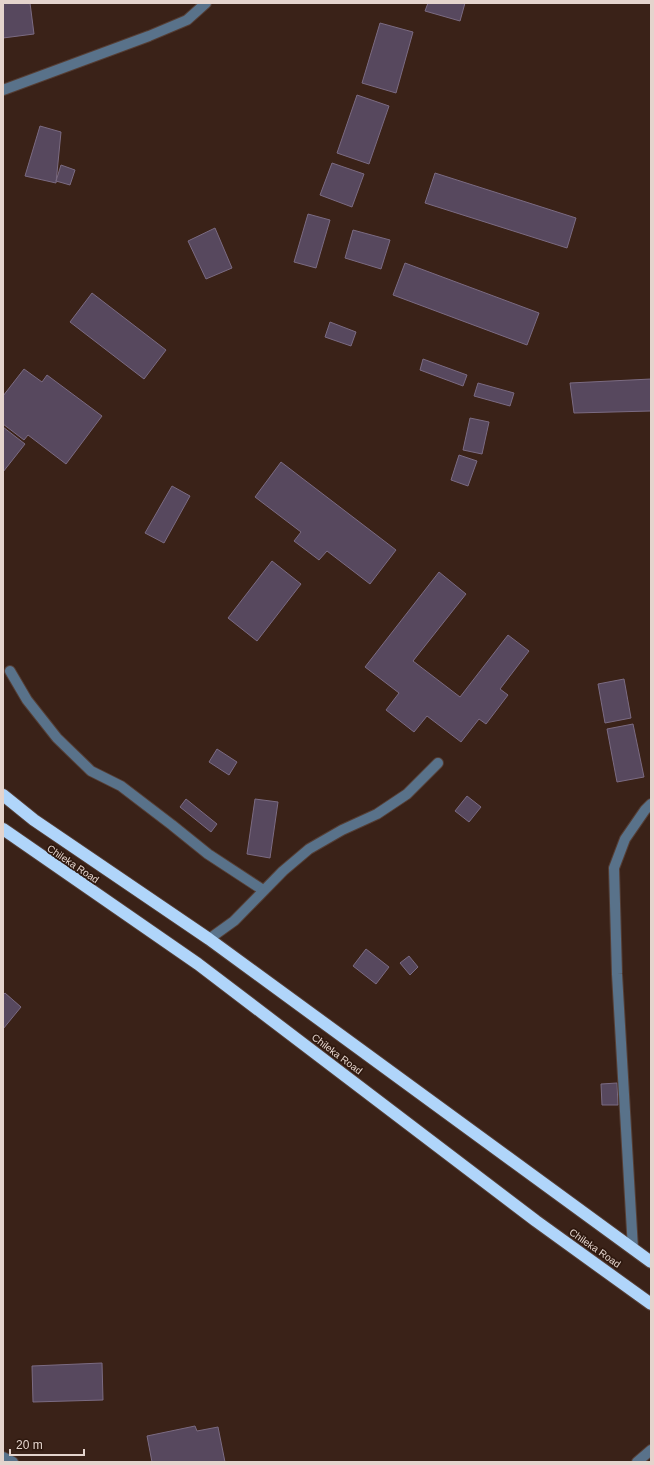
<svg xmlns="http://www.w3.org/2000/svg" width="654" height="1465" font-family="Arial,sans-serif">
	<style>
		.building { fill: #57485e; stroke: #7b6b82 }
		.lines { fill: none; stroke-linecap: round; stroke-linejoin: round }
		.minor-casing { stroke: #553e35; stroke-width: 12 }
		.highway-casing { stroke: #553e35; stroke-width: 14 }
		.minor { stroke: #59728a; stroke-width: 10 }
		.highway { stroke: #b0d5fa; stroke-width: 12 }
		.labels { text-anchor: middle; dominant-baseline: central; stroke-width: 3.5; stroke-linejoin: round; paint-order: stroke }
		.street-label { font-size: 10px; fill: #e4d4cd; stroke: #2f190f }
	</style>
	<rect width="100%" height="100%" fill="#3a2218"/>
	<g class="building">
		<path d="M3 3H30L34 34 3 38Z"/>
		<path d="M428 3H465L460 21 425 11Z"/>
		<path d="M380 23 413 32 396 93 362 83Z"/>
		<path d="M357 95 389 106 369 164 337 153Z"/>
		<path d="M40 126 61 132 56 183 25 176Z"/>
		<path d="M332 163 364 174 352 207 320 195Z"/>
		<path d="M61 165 75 170 70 185 56 181Z"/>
		<path d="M435 173 576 218 567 248 425 203Z"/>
		<path d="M308 214 330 220 316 268 294 262Z"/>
		<path d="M215 228 232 268 206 279 188 241Z"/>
		<path d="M353 230 390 240 381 269 345 258Z"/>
		<path d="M405 263 539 313 527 345 393 295Z"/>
		<path d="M92 293 166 350 144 379 70 322Z"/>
		<path d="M330 322 356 332 351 346 325 337Z"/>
		<path d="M423 359 467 375 463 386 420 370Z"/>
		<path d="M24 369 42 382 47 375 102 416 66 464 28 435 24 440 3 424V396Z"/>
		<path d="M651 379V411L574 413 570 383Z"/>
		<path d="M478 383 514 393 510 406 474 396Z"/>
		<path d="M470 418 489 422 482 454 463 450Z"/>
		<path d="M3 427 25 444 3 472Z"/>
		<path d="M459 455 477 461 468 486 451 480Z"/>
		<path d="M281 462 396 550 370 584 327 551 319 560 294 541 301 532 255 497Z"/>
		<path d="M172 486 190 496 164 543 145 533Z"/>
		<path d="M272 561 301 584 257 641 228 618Z"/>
		<path d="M439 572 466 594 413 661 460 697 508 635 529 651 500 689 508 695 486 724 479 719 461 742 427 716 414 732 386 710 399 693 365 667Z"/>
		<path d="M624 679 631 718 605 723 598 684Z"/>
		<path d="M633 724 644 777 617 782 607 729Z"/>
		<path d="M217 749 237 762 229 775 209 762Z"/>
		<path d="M467 796 481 807 469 822 455 811Z"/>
		<path d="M186 799 217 824 211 832 180 807Z"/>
		<path d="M255 799 278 802 270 858 247 854Z"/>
		<path d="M366 949 389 967 376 984 353 966Z"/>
		<path d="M409 956 418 967 410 975 400 963Z"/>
		<path d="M5 993 21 1007 3 1029V995Z"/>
		<path d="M617 1083 618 1105H602L601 1084Z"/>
		<path d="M102 1363 103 1400 33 1402 32 1366Z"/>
		<path d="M195 1426 197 1431 218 1427 225 1462H152L147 1436Z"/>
	</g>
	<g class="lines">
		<g class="minor-casing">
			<g id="minor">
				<path d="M3 90 149 36 187 20 206 3"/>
				<path d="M10 671 27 700 57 738 91 771 121 786 172 825 208 854 263 890"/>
				<path d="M209 939 234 921 283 871 309 849 342 830 377 814 407 794 438 763"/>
				<path d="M633 1249 617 974 614 868 625 839 645 810 651 804"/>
				<path d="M3 1457 13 1462"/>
				<path d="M637 1462 651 1450"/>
			</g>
		</g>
		<g class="highway-casing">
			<g id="highway">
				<path d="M3 795 34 820 209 939 651 1262"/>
				<path d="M3 829 198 964 536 1221 651 1304"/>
			</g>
		</g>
		<use href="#minor" class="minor"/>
		<use href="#highway" class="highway"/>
	</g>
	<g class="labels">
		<g class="street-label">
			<text transform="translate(73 864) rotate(34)">Chileka Road</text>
			<text transform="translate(337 1054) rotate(37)">Chileka Road</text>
			<text transform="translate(595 1248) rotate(35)">Chileka Road</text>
		</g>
	</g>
	<rect width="654" height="1465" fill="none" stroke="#e4d4cd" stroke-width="8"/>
	<path d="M10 1449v6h74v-6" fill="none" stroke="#e4d4cd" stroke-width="2"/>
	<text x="16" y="1449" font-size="12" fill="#e4d4cd" stroke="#2f190f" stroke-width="3" paint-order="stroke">20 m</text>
</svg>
